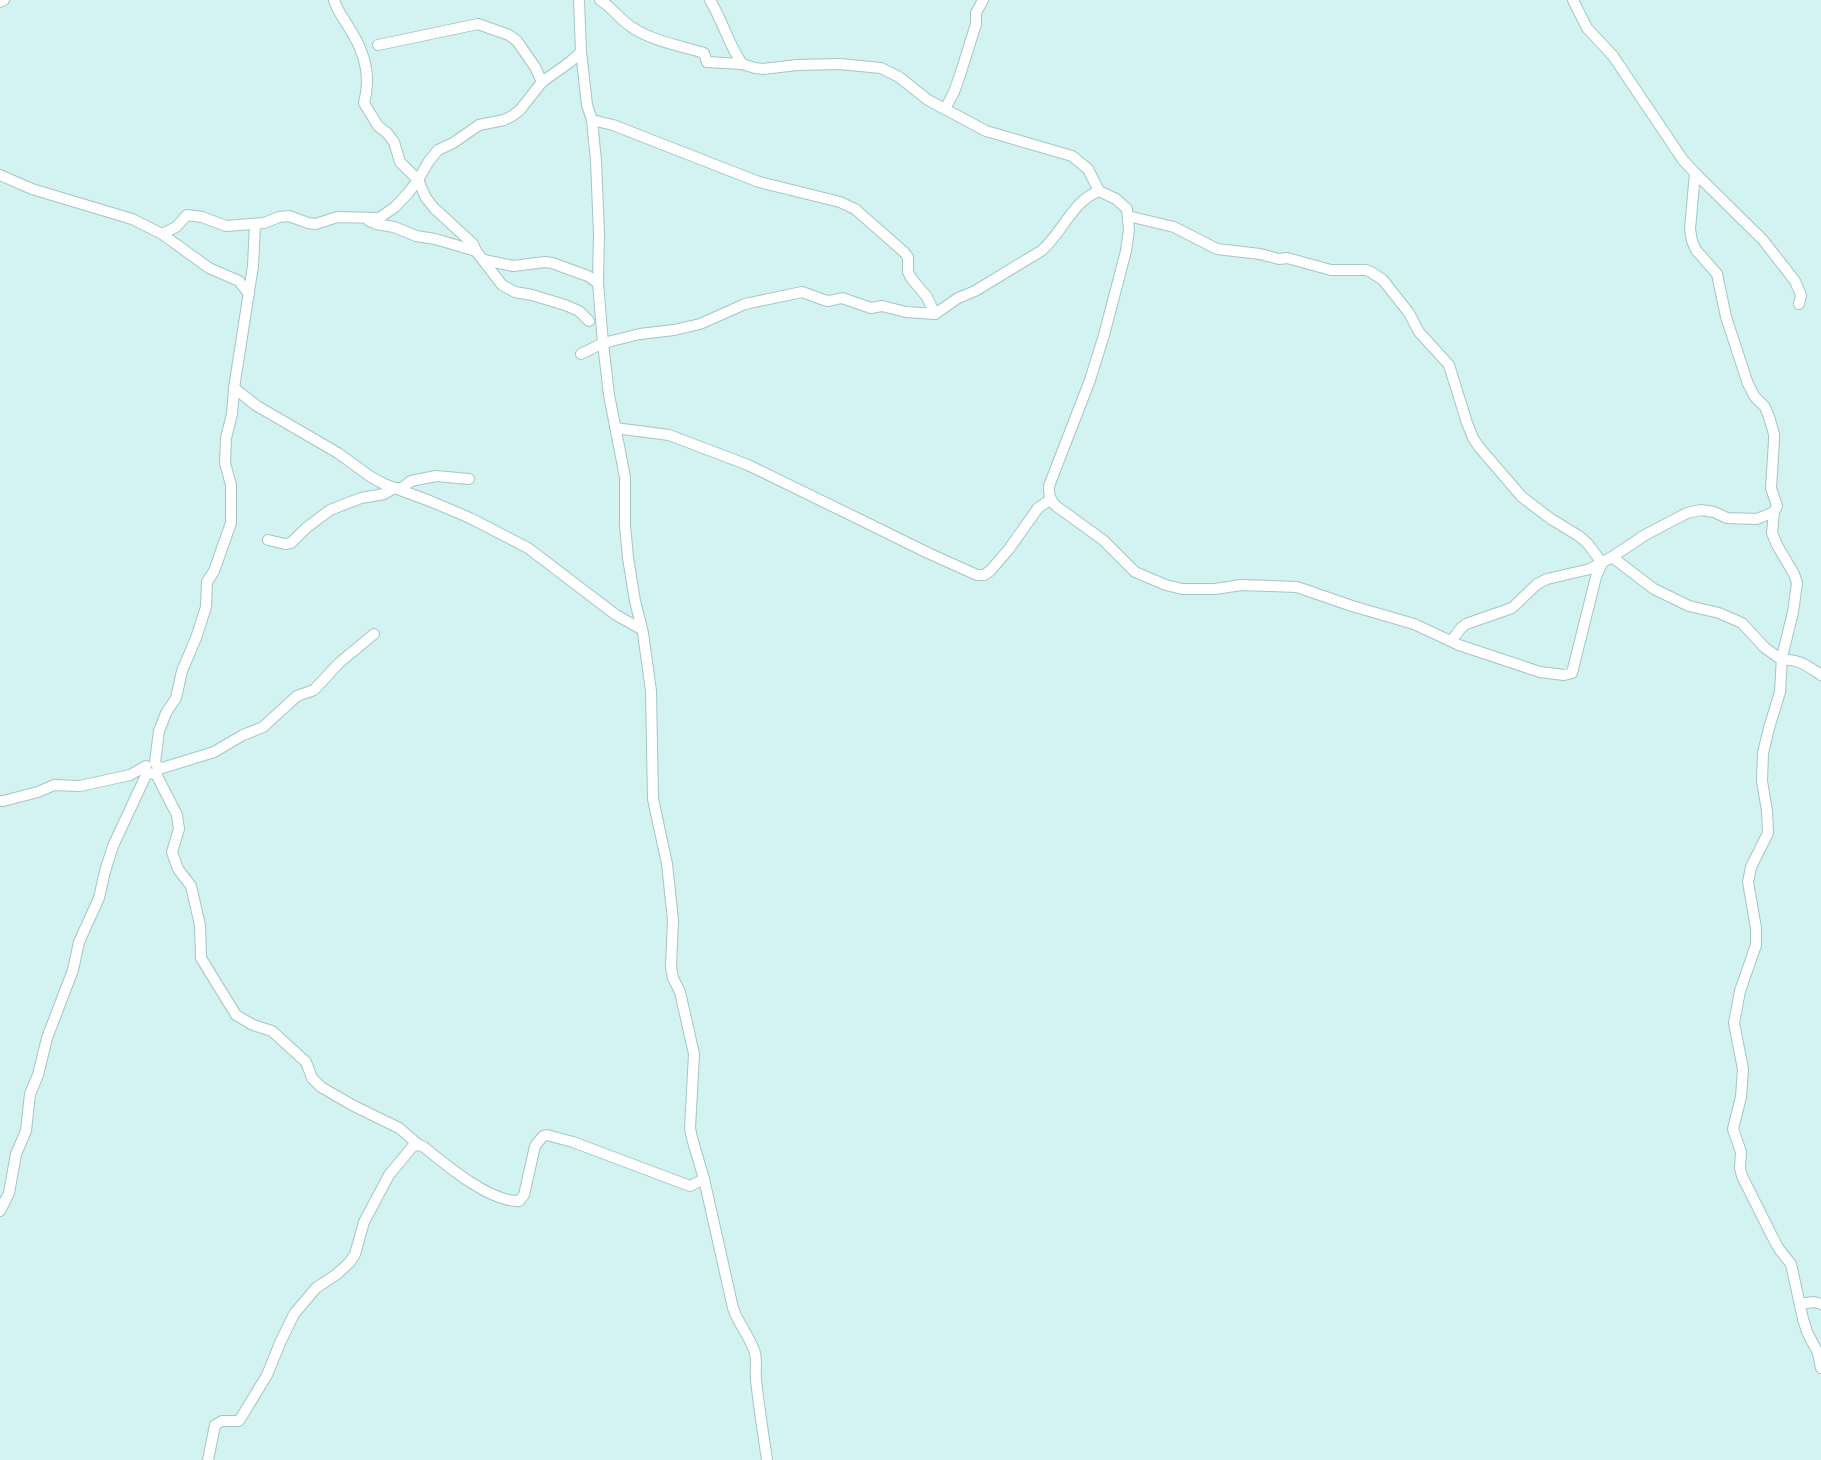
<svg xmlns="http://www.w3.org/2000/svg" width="1821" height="1460" font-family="Figtree,sans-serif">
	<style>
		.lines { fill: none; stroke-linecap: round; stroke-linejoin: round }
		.minor-casing { stroke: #a5c5c4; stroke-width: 12 }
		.minor { stroke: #fff; stroke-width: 10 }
	</style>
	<rect width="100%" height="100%" fill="#d2f3f2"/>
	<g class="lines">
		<g class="minor-casing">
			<g id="minor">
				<path d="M334 0C338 13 345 20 351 31 365 53 371 78 364 103L378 126 387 133 394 142 400 162 418 180 426 198 434 208 473 244 476 251 502 285 515 292 532 295 565 305 579 311 589 321"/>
				<path d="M579 0 581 52 587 105 592 120 596 161 599 234 598 283 603 343 609 395 625 477V525L628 558 635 601 643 633 651 691 653 799 667 864 673 920 671 967 673 978 680 992 694 1054 690 1128 692 1138 704 1179 733 1308C738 1324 750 1336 755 1353 757 1360 755 1371 756 1380 759 1407 763 1433 767 1460"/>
				<path d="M600 0C613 8 621 21 633 28 653 41 681 46 704 53L707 62 742 64 755 68 763 69 797 65 840 64 881 68 899 77 928 100 986 131 1072 156 1088 169 1099 191 1116 199 1127 209 1129 230 1126 251 1104 335 1090 380 1049 486C1049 495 1049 499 1056 506L1103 540 1135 572 1166 585 1182 589H1215L1241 585 1297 587 1352 606 1414 624 1459 645 1540 672 1564 675 1572 673 1596 577 1602 563 1588 544 1579 536 1551 519 1522 497 1479 447 1473 438 1467 423 1449 365 1419 332 1409 313 1383 280 1371 272 1366 270H1331L1287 258 1279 259 1260 254 1217 249 1174 227 1128 216"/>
				<path d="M710 0C723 22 728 43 742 64"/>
				<path d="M1573 0 1587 28 1613 56 1683 160 1695 173 1690 229 1692 241 1696 250 1717 274 1726 317 1748 384 1755 397 1765 407 1769 417 1774 434V441L1771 488 1777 506 1774 512 1772 533 1777 545 1794 574 1797 583 1793 612 1782 657 1780 692 1769 728 1763 753 1762 781 1767 811 1768 833 1751 867 1748 882 1756 928V945L1740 991 1734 1023 1743 1069 1741 1097 1733 1129 1741 1152 1740 1168 1742 1176 1772 1236 1779 1249 1791 1264 1803 1319 1807 1332 1818 1353 1821 1368"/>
				<path d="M0 2 4 0"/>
				<path d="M378 45 478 24 509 35 517 41 535 67 542 82"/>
				<path d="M945 109 954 92 960 75 976 24V13L983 0"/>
				<path d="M592 120 613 125 759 182 840 202 855 209 904 252 908 257V272L911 278 927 297 935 314"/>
				<path d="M1695 173 1763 240 1795 281 1801 295 1799 304"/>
				<path d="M0 175 32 189 132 219 162 234 209 268 239 281 249 294"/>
				<path d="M369 221 376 224 394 227 416 236 435 239 476 251"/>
				<path d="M255 224 253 266 234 388 232 414 226 438 225 463 231 485V523L214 571 207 582 206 607 196 638 182 671 176 698 166 713 159 731 155 762 159 769 156 774 177 815 179 829 172 852 178 869 191 886 200 925 201 958 236 1015 253 1025 272 1031 306 1062 312 1078 321 1087 352 1105 399 1128 419 1145"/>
				<path d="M162 234 176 227 187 215 202 217 226 226 264 223 279 217 289 216 308 223 316 224 337 217 379 218 395 207 408 193 418 180 429 161 438 150 453 143 479 125 504 120 512 116 520 110 542 82 570 62 581 52"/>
				<path d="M484 260 513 266 545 262 552 263 588 276 598 283"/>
				<path d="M581 354 603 343 640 334 674 330 700 324 745 304 802 292 824 300 829 301 842 298 871 308 882 306 906 312 935 314 958 298 975 291 1041 251C1062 234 1072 201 1099 191"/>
				<path d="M234 388 257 406 338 453 371 477 384 484 430 501 470 518 528 548 616 615 641 629"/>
				<path d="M615 428 669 435 748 465 861 520 928 553 977 575H984L990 571 1009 549 1038 508 1050 500"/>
				<path d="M268 540 285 544 291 543 306 528 330 510 361 498 384 494 394 488H402L411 481 436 476 469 479"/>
				<path d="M1612 557 1645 535 1687 513 1701 510 1714 512 1727 518 1757 519 1774 512"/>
				<path d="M1452 640 1461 628 1466 624 1512 608 1537 584 1547 579 1590 569 1612 557 1654 589 1689 606 1719 613 1742 623 1765 648 1782 660C1798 658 1809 667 1821 675"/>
				<path d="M159 769 214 752 243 735 263 727 297 696 314 690 339 663 374 634"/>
				<path d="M0 801H3L38 792 54 785 80 786 130 775 146 766"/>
				<path d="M0 1211 9 1193 16 1154 26 1131 30 1094 38 1075 47 1038 73 970 79 942 99 898 105 871 113 846 147 773 156 774"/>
				<path d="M1800 1304 1814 1302 1821 1304"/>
				<path d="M208 1460 215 1425 222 1421H239L267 1375 280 1343 294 1314 316 1288 337 1274 350 1262 355 1254 364 1222 389 1175 413 1146 419 1145 424 1147C446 1165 490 1202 519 1201L524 1195 535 1146 543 1136 547 1135 573 1142 690 1186 704 1179"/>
			</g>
		</g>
		<use href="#minor" class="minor"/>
	</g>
</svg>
